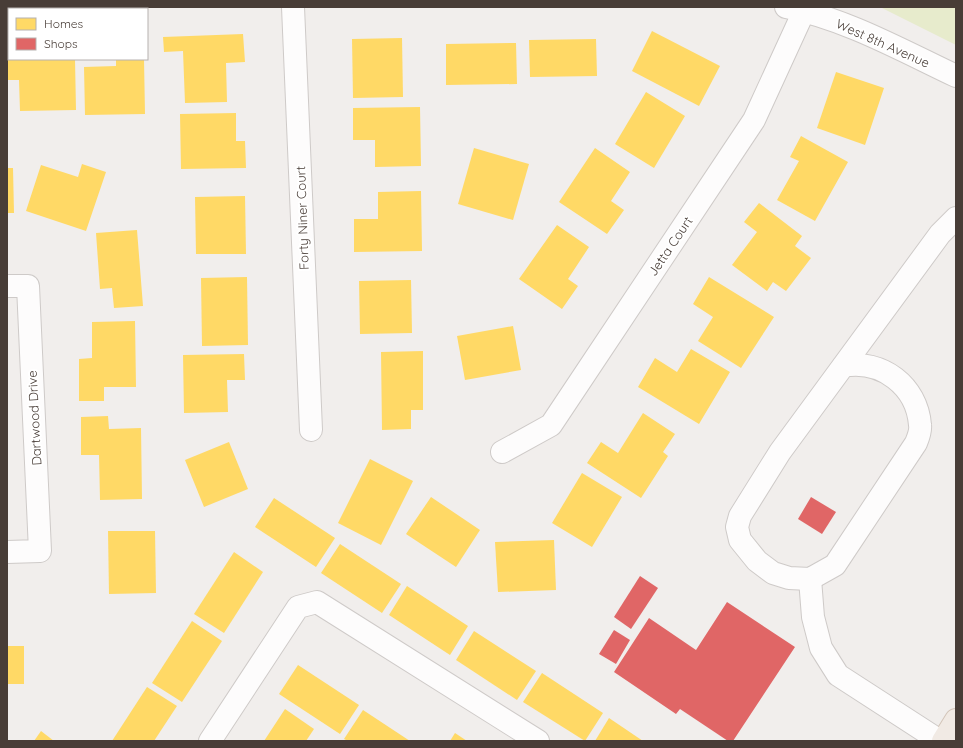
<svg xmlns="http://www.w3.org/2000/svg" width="963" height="748" font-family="Quicksand,sans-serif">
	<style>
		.green { fill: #e7ebcc }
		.homes { fill: #ffd966 }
		.shops { fill: #e06666 }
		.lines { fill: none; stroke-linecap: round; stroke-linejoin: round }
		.minor-casing { stroke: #cecac8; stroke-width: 24 }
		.major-casing { stroke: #d3c5b9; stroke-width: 24 }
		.minor { stroke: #fdfcfc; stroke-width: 22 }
		.major { stroke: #f1eae4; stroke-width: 22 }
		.labels { text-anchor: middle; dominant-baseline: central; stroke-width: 4; stroke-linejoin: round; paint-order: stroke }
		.street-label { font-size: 13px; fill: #483d37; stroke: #fff }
	</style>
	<rect width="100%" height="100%" fill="#f1eeec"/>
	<path class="green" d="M880 7H956V45Z"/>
	<g class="homes">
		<path d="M652 31 720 66 699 106 632 71Z"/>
		<path d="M243 34 245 62 226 63 227 102 185 103 183 51 164 52 163 37Z"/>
		<path d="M402 38 403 97 353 98 352 39Z"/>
		<path d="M596 39 597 76 530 77 529 40Z"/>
		<path d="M516 43 517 84 446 85V44Z"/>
		<path d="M7 48H9V59H75L76 110 20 111 19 80H7Z"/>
		<path d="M116 59H144L145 114 85 115 84 67 116 66Z"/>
		<path d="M836 72 884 88 865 145 817 128Z"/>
		<path d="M646 92 685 116 654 168 615 144Z"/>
		<path d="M420 107 421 166 375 167V140H353V108Z"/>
		<path d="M236 113V141H245L246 168 181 169 180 114Z"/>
		<path d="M801 136 848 162 815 221 777 200 799 161 790 157Z"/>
		<path d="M474 148 529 164 513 220 458 204Z"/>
		<path d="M595 148 630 172 611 201 624 210 607 234 559 202Z"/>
		<path d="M82 164 106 172 86 231 26 211 41 165 78 177Z"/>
		<path d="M7 168H13L14 213H7Z"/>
		<path d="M421 191 422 251 354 252V219H378V192Z"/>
		<path d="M245 196 246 254H196L195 197Z"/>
		<path d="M759 203 802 236 795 246 811 258 786 291 773 282 767 291 732 265 757 232 744 222Z"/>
		<path d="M557 225 589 247 568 279 578 286 562 309 519 279Z"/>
		<path d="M137 230 143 306 114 308 112 288 100 289 96 233Z"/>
		<path d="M247 277 248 345 202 346 201 278Z"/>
		<path d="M709 277 774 317 741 368 698 341 713 317 693 304Z"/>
		<path d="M411 280 412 333 360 334 359 281Z"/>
		<path d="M135 321 136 387H104V401H79V359L92 358V322Z"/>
		<path d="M513 326 521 370 465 380 457 336Z"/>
		<path d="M691 349 730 372 699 424 638 387 655 358 677 372Z"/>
		<path d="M423 351V410H411V429L382 430 381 352Z"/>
		<path d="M244 354 245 380H227L228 412 184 413 183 355Z"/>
		<path d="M643 413 675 434 663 452 668 456 641 498 587 463 601 442 618 453Z"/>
		<path d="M108 416 109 429 141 428 142 499 100 500 99 455H81V417Z"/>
		<path d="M229 442 248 489 204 507 185 460Z"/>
		<path d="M370 459 413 481 381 545 338 523Z"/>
		<path d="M582 473 622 497 592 547 552 523Z"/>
		<path d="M431 497 480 530 456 567 406 534Z"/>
		<path d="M274 498 335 538 316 567 255 527Z"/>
		<path d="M108 531H155L156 593 109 594Z"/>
		<path d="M554 540 556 590 498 592 495 542Z"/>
		<path d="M340 544 401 584 382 613 321 573Z"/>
		<path d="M234 552 263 572 224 633 194 614Z"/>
		<path d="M407 586 468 626 450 655 389 615Z"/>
		<path d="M192 621 222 641 182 702 152 683Z"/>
		<path d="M474 631 536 671 517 700 456 660Z"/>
		<rect x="7" y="646" width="17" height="38"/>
		<path d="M298 665 359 705 340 734 279 694Z"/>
		<path d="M542 673 603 713 585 741 523 702Z"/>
		<path d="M147 687 177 706 154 741H112Z"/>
		<path d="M285 709 314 729 306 741H264Z"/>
		<path d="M363 710 410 741H348L344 739Z"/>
		<path d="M609 718 643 741H595Z"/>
		<path d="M41 731 54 741H34Z"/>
		<path d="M455 733 467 741H450Z"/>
	</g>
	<g class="shops">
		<path d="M811 497 836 512 822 534 798 519Z"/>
		<path d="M640 576 658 588 631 629 614 617Z"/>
		<path d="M727 602 795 647 733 741H728L680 709 676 714 614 672 649 618 696 650Z"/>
		<path d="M614 630 630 640 616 664 599 654Z"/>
	</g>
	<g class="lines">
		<g class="minor-casing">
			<g id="minor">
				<path d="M293 7 311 430"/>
				<path d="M786 7C846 19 901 50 956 76"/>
				<path d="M7 286H28L40 551 7 552"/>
				<path d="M843 366C882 359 917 386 920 425 921 431 918 438 916 443L835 565 810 579 789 578 773 573 757 561 740 540 737 527 740 516 780 452 940 234 956 218"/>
				<path d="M502 452 551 425 754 120 804 11"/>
				<path d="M810 579 813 617 821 648 838 675 940 741"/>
				<path d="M210 741 298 607 317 602 538 741"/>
			</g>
		</g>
		<g class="major-casing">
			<path id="major" d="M943 741 956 720"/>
		</g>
		<use href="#minor" class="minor"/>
		<use href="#major" class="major"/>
	</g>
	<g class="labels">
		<g class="street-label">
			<text transform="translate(883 43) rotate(24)">West 8th Avenue</text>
			<text transform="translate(302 218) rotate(-92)">Forty Niner Court</text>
			<text transform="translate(670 246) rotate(-56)">Jetta Court</text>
			<text transform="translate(34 418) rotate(-93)">Dartwood Drive</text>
		</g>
	</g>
	<rect width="963" height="748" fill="none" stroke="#483d37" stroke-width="16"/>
	<rect x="8" y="8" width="140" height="52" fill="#ffffff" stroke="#b6b1af"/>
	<rect x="16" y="18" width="20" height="12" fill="#ffd966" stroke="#b6b1af"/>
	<text x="44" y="28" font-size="12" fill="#483d37">Homes</text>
	<rect x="16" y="38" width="20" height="12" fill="#e06666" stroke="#b6b1af"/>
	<text x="44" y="48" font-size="12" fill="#483d37">Shops</text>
</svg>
